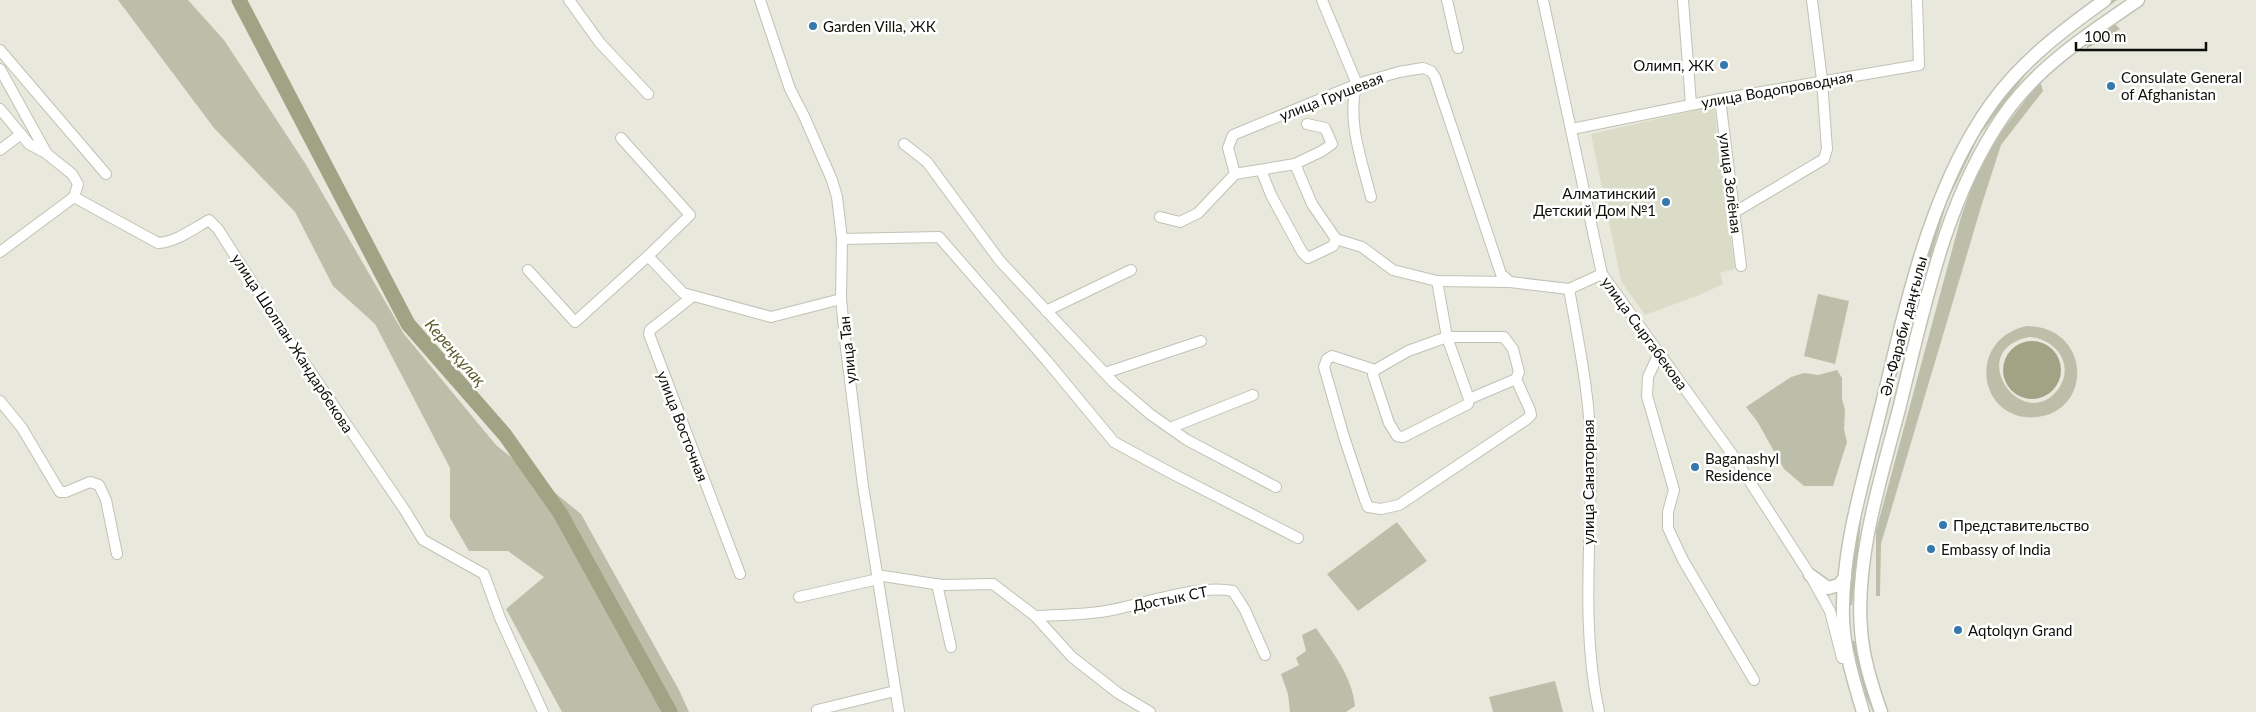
<svg xmlns="http://www.w3.org/2000/svg" width="2256" height="712" font-family="Lato,sans-serif">
	<style>
		.built { fill: #dbdcc8 }
		.green { fill: #bdbeaa; fill-rule: evenodd }
		.water { fill: #a1a385 }
		.lines { fill: none; stroke-linecap: round; stroke-linejoin: round }
		.river { stroke: #a1a385; stroke-width: 15 }
		.minor-casing { stroke: #c1c2b5; stroke-width: 12 }
		.major-casing { stroke: #c1c2b5; stroke-width: 15 }
		.minor { stroke: #fff; stroke-width: 10 }
		.major { stroke: #fff; stroke-width: 12 }
		.poi-dot { fill: #3478ae; stroke: #fff; stroke-width: 2 }
		.labels { text-anchor: middle; dominant-baseline: central; stroke-width: 5; stroke-linejoin: round; paint-order: stroke }
		.poi-label { font-size: 15px; fill: #0e0e0a; stroke: #fff; text-anchor: start }
		.street-label { font-size: 15px; fill: #0e0e0a; stroke: #fff }
		.water-label { font-size: 16px; font-style: italic; fill: #5a5c29; stroke: #fff }
	</style>
	<rect width="100%" height="100%" fill="#e8e9dc"/>
	<path class="built" d="M1714 106 1735 269 1720 273 1723 284 1702 294 1645 315 1621 281 1591 134Z"/>
	<g class="green">
		<path d="M118 0H188L224 40 305 163 404 334 496 445 581 514 679 690 689 712H562L506 609 544 577 508 551H469L450 518V468L375 324 333 286 295 212 214 128Z"/>
		<path d="M2110 0H2117L2060 41 2030 69 1979 136 1947 202 1906 339 1862 512 1852 605H1849L1858 511 1902 337 1943 201 1975 134 2026 66Z"/>
		<path d="M2115 24 2120 29 2086 49 2087 46Z"/>
		<path d="M2040 81 2043 91 2001 145 1981 207 1881 544 1880 596H1876V531L1961 217 1973 183 1998 136Z"/>
		<path d="M1818 294 1849 301 1835 364 1804 356Z"/>
		<path d="M2027 326C2091 327 2093 410 2038 417 1978 424 1965 339 2027 326ZM2029 337C2055 338 2075 364 2059 388 2024 437 1962 351 2029 337Z"/>
		<path d="M1837 370 1842 378V399L1845 410 1844 429 1847 442 1833 486H1804L1784 469 1757 421 1746 407 1791 377 1804 373 1818 375Z"/>
		<path d="M1397 522 1427 561 1358 611 1327 574Z"/>
		<path d="M1316 628C1333 653 1352 676 1355 706L1346 712H1290L1288 694 1281 674 1299 665 1296 658 1306 651 1302 635Z"/>
		<path d="M1851 641H1855L1869 696 1876 712H1873L1866 696Z"/>
		<path d="M1555 681 1563 712H1493L1489 697Z"/>
	</g>
	<circle class="water" cx="2032" cy="370" r="29"/>
	<g class="lines">
		<path class="river" d="M239 0 408 324 505 435 560 513 670 712"/>
		<g class="minor-casing">
			<g id="minor">
				<path d="M569 0 600 43 648 94"/>
				<path d="M760 0 790 89 804 116 832 180 837 197 842 239 841 299 846 348 863 486 899 712"/>
				<path d="M1322 0 1357 84C1346 119 1362 162 1371 197"/>
				<path d="M1447 0 1458 48"/>
				<path d="M1543 0 1602 274 1732 454 1810 575 1830 611 1842 658"/>
				<path d="M1683 0 1691 104"/>
				<path d="M0 50 106 174"/>
				<path d="M0 69 47 154 72 174 78 184 74 197"/>
				<path d="M1720 99 1741 266"/>
				<path d="M0 109 29 144 46 153"/>
				<path d="M1307 124 1325 128 1332 144 1322 151 1295 164 1312 204 1336 239 1362 247 1393 270 1437 281 1510 282"/>
				<path d="M1572 129 1720 99 1919 65 1917 0"/>
				<path d="M621 138 690 215 648 256"/>
				<path d="M904 144 927 162 1000 261 1114 383 1150 414 1187 440 1276 487"/>
				<path d="M0 150 21 134"/>
				<path d="M1261 170 1271 195 1302 252 1308 258 1333 246 1336 239"/>
				<path d="M1235 174 1295 164"/>
				<path d="M74 197 158 243C176 242 193 229 209 220L218 229 279 325 404 509 423 540 484 574 500 618 543 712"/>
				<path d="M1735 212 1824 159 1827 149 1822 80 1812 0"/>
				<path d="M1160 217 1180 222 1198 213 1235 174 1228 148 1233 135 1357 84 1399 72 1423 68 1431 71 1435 77 1501 274 1510 282 1569 289"/>
				<path d="M842 239 939 237 1047 361 1114 442 1171 473 1298 538"/>
				<path d="M0 252 74 197"/>
				<path d="M528 270 575 322 648 256 683 293 771 317 841 299"/>
				<path d="M1437 281 1447 337H1504L1513 349 1519 372 1516 379 1469 399"/>
				<path d="M693 296 650 330 649 334 740 574"/>
				<path d="M1046 311 1131 270"/>
				<path d="M1447 337 1469 399 1468 404 1403 437 1397 436 1389 423 1373 375 1375 370 1408 351Z"/>
				<path d="M1659 353 1648 377 1647 396 1674 490 1668 512V528L1683 560 1754 680"/>
				<path d="M1375 370 1332 356 1327 359 1324 367 1344 437 1365 500 1368 507 1381 509 1399 505 1527 419 1531 415 1530 410 1516 379"/>
				<path d="M1105 373 1201 341"/>
				<path d="M0 401 22 428 60 492H66L90 482 99 485 106 500 117 554"/>
				<path d="M1170 428 1253 395"/>
				<path d="M877 575 941 585 993 584 1035 616 1072 657 1118 693 1150 712"/>
				<path d="M937 584 951 647"/>
				<path d="M799 597 878 579"/>
				<path d="M1035 616C1061 615 1087 615 1112 610 1147 603 1199 584 1233 591L1245 610 1265 655"/>
				<path d="M817 710 895 691"/>
				<path d="M1599 712C1581 629 1591 543 1591 458 1591 401 1579 345 1569 289L1602 274"/>
			</g>
		</g>
		<g class="major-casing">
			<g id="major">
				<path d="M1810 575 1828 588 1839 585 1845 577"/>
				<path d="M1863 712C1854 682 1844 650 1843 619 1841 550 1863 482 1879 416 1905 312 1928 192 1991 104 2022 61 2063 30 2105 0"/>
				<path d="M1881 712C1872 686 1863 658 1861 630 1855 558 1881 478 1899 409 1924 309 1944 201 2004 115 2038 66 2090 33 2138 0"/>
			</g>
		</g>
		<use href="#minor" class="minor"/>
		<use href="#major" class="major"/>
	</g>
	<g class="poi-dot">
		<circle cx="813" cy="26" r="5"/>
		<circle cx="1724" cy="65" r="5"/>
		<circle cx="2111" cy="86" r="5"/>
		<circle cx="1666" cy="202" r="5"/>
		<circle cx="1695" cy="467" r="5"/>
		<circle cx="1943" cy="525" r="5"/>
		<circle cx="1931" cy="549" r="5"/>
		<circle cx="1958" cy="630" r="5"/>
	</g>
	<g class="labels">
		<g class="poi-label">
			<text x="823" y="26">Garden Villa, ЖК</text>
			<text x="1714" y="65" text-anchor="end">Олимп, ЖК</text>
			<text x="2121" y="77">Consulate General<tspan x="2121" dy="17">of Afghanistan</tspan></text>
			<text x="1656" y="193" text-anchor="end">Алматинский<tspan x="1656" dy="17">Детский Дом №1</tspan></text>
			<text x="1705" y="458">Baganashyl<tspan x="1705" dy="17">Residence</tspan></text>
			<text x="1953" y="525">Представительство</text>
			<text x="1941" y="549">Embassy of India</text>
			<text x="1968" y="630">Aqtolqyn Grand</text>
		</g>
		<g class="street-label">
			<text transform="translate(1777 89) rotate(-10)">улица Водопроводная</text>
			<text transform="translate(1331 96) rotate(-21)">улица Грушевая</text>
			<text transform="translate(1731 183) rotate(83)">улица Зелёная</text>
			<text transform="translate(1903 326) rotate(-75)">Әл-Фараби даңғылы</text>
			<text transform="translate(1645 333) rotate(54)">улица Сыргабекова</text>
			<text transform="translate(293 343) rotate(57)">улица Шолпан Жандарбекова</text>
			<text transform="translate(847 350) rotate(-96)">улица Тан</text>
			<text transform="translate(683 426) rotate(69)">улица Восточная</text>
			<text transform="translate(1588 482) rotate(-90)">улица Санаторная</text>
			<text transform="translate(1170 598) rotate(-11)">Достык СТ</text>
		</g>
		<g class="water-label">
			<text transform="translate(456 352) rotate(49)">Кереңқұлақ</text>
		</g>
	</g>
	<path d="M2076 42v8h130v-8" fill="none" stroke="#0e0e0a" stroke-width="2.5"/>
	<text x="2084" y="42" font-size="15" fill="#0e0e0a" stroke="#ffffff" stroke-width="4" paint-order="stroke">100 m</text>
</svg>
